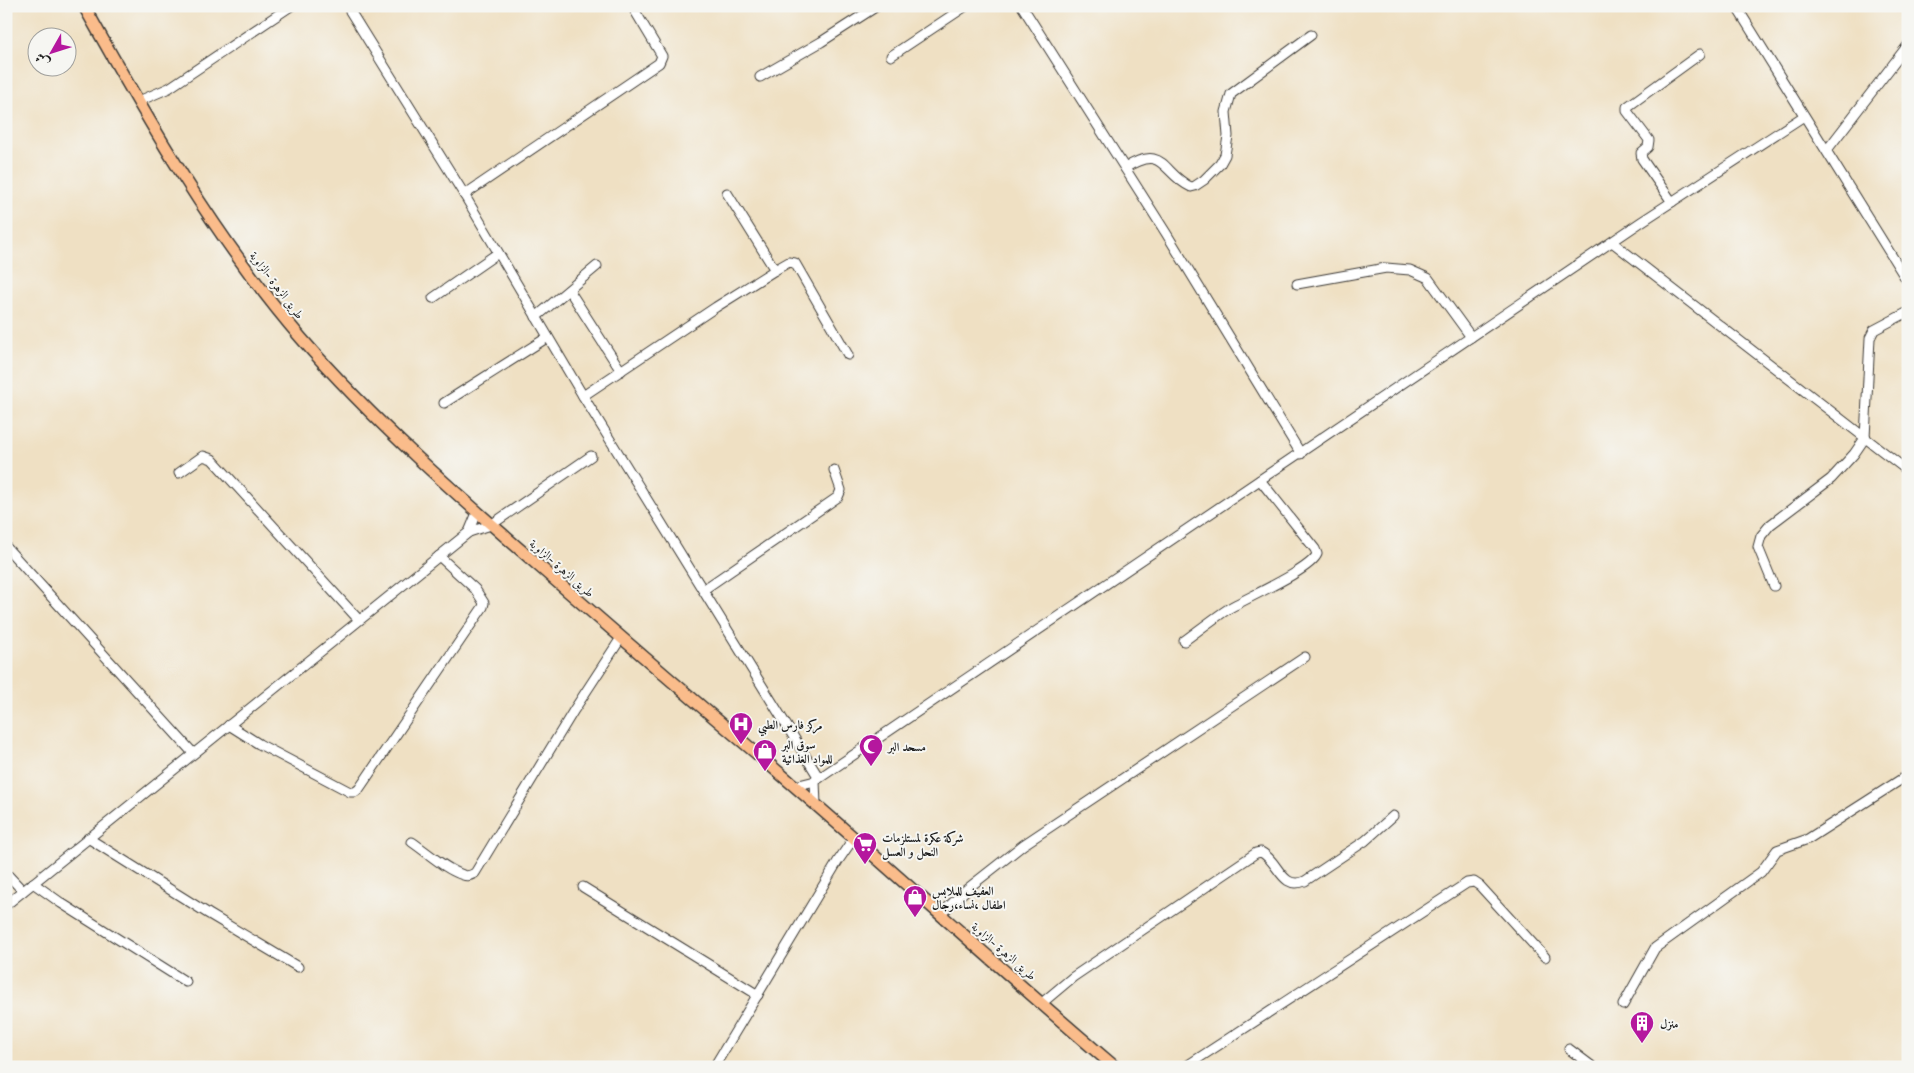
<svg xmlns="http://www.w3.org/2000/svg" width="1914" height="1073" font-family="'Libre Caslon Text',Amiri,serif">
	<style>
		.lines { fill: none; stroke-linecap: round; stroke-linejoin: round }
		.minor-casing { stroke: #3c3935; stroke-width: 11 }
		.major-casing { stroke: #3c3935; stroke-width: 14 }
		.minor { stroke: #fff; stroke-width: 9 }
		.major { stroke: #fabc8b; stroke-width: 11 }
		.labels { text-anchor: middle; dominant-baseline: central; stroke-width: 4; stroke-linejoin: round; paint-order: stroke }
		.street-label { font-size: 12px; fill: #1c1c1c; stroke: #f6f6f2 }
		.poi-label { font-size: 12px; font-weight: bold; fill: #1c1c1c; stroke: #f6f6f2; text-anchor: start }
	</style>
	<rect width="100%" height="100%" fill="#f6f6f2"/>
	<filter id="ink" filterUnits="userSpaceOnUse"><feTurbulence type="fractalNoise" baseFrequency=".02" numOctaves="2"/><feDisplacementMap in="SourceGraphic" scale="10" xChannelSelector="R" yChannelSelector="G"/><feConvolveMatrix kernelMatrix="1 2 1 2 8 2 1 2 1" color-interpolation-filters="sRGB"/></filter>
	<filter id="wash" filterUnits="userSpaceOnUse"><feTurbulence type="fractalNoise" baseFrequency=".0096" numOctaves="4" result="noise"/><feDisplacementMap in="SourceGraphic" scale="20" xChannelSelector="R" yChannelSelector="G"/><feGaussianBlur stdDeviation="1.12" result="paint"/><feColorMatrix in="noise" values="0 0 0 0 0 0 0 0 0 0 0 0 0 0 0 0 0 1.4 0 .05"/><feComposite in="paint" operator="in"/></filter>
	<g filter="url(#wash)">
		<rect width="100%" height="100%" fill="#efe0c3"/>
	</g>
	<g filter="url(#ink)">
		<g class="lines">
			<g class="minor-casing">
				<g id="minor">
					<path d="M350 6V11L462 191 583 396 819 778"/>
					<path d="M1022 6 1166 233 1301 454"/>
					<path d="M1736 6 1908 282"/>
					<path d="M891 56 966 6"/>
					<path d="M760 77 821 42 877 6"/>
					<path d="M139 101 169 88 291 6"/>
					<path d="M1827 150 1908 45"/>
					<path d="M1125 168C1165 143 1162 174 1191 187L1195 186 1204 180 1220 164 1225 155 1228 136 1226 112 1231 94 1311 35"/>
					<path d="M464 195 659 63 662 56 632 6"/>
					<path d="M1672 202 1642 159 1641 153 1648 147 1649 140 1627 111V107L1700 54"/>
					<path d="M1612 242 1908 471"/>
					<path d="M775 270 789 262 795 263 848 355"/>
					<path d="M1297 284 1386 268 1410 270 1428 278 1471 337"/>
					<path d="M569 290 621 371"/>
					<path d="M433 298 498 253"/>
					<path d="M536 317 597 266"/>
					<path d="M583 396 716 307 775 270 727 193"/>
					<path d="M444 403 548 337"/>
					<path d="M179 473 203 456 212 459 359 620"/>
					<path d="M469 532 477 513"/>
					<path d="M6 547 193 753"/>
					<path d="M1774 586 1758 547 1761 536 1770 525 1831 479 1854 454 1865 438 1870 338 1874 330 1908 312"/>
					<path d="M703 590 838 497 841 490 834 470"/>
					<path d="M1184 641C1199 630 1213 619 1228 609 1246 598 1311 570 1317 554L1315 549 1260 480"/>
					<path d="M229 725 259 744 350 792H355L359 789 483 607 484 603 475 589 439 556"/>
					<path d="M815 781 816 805"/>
					<path d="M795 786 815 781 1641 222 1804 116"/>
					<path d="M88 838 209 914 298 967"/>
					<path d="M412 842C428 853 445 869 463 875 468 877 471 875 475 873L574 710 621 638"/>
					<path d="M6 873 23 891"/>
					<path d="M33 883 61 903 186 982"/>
					<path d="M583 887 758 995"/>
					<path d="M6 905 469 532 491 525 591 456"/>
					<path d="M941 914 967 889 1023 845 1305 657"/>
					<path d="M1042 1003 1073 977 1256 853 1261 852C1279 861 1281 891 1305 881L1365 841 1393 816"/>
					<path d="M1623 1005 1655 948 1761 872 1777 850 1808 839 1908 775"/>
					<path d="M1569 1049 1593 1067"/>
					<path d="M714 1067 838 861 853 839"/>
					<path d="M1185 1067 1467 883 1474 882 1480 886 1545 957"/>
				</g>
			</g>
			<g class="major-casing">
				<path id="major" d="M84 6C148 121 215 238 301 338 373 421 456 494 539 566 608 626 678 687 749 747 872 851 991 962 1115 1067"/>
			</g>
			<use href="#minor" class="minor"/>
			<use href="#major" class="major"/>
		</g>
	</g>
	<defs>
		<g id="hospital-pin" transform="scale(1.25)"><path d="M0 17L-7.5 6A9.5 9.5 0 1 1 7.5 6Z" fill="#b5179e" stroke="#f6f6f2"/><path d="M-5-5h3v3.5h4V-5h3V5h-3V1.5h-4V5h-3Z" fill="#fff"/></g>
		<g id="mosque-pin" transform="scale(1.25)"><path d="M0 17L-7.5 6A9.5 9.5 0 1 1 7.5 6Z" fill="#b5179e" stroke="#f6f6f2"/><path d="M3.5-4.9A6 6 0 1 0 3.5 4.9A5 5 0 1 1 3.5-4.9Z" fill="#fff"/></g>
		<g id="shop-pin" transform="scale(1.25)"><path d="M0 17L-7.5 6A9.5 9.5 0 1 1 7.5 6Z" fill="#b5179e" stroke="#f6f6f2"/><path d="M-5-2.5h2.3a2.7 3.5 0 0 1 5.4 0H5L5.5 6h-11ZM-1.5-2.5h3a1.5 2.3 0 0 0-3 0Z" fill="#fff"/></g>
		<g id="supermarket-pin" transform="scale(1.25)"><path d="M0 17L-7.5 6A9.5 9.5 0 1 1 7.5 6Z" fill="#b5179e" stroke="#f6f6f2"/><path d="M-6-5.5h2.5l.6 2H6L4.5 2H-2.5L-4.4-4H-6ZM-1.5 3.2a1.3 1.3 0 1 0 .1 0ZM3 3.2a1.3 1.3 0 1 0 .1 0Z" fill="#fff"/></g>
		<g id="building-pin" transform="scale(1.25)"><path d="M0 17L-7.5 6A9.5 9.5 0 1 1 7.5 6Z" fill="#b5179e" stroke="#f6f6f2"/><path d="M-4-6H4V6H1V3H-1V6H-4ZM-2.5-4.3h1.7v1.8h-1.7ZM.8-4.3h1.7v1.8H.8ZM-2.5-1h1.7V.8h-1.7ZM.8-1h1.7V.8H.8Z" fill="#fff"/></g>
	</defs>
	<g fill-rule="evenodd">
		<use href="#hospital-pin" x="741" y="724"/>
		<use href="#mosque-pin" x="871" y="746"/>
		<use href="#shop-pin" x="765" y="751"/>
		<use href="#supermarket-pin" x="865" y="844"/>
		<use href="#shop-pin" x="915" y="897"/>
		<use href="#building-pin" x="1642" y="1023"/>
	</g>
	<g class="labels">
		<g class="street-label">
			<text transform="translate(277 285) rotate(53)">طريق الزهرة -الزاوية</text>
			<text transform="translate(562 568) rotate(41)">طريق الزهرة -الزاوية</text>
			<text transform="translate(1004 951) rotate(41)">طريق الزهرة -الزاوية</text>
		</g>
		<g class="poi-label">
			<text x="758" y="724">مركز فارس الطبي</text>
			<text x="782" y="744">سوق البر<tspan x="782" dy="14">للمواد الغذائية</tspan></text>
			<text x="888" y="746">مسحد البر</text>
			<text x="882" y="837">شركة عكرة لمستلزمات<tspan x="882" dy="14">النحل و العسل</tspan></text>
			<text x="932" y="890">العفيف للملابس<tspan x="932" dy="14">اطفال ،نساء،رجال</tspan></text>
			<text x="1660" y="1023">منزل</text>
		</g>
	</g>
	<rect width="1914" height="1073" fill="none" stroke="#f6f6f2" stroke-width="25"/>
	<g transform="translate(52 52) rotate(231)"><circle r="24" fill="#f6f6f2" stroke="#9f9f9c"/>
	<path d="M0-4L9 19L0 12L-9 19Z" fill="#b5179e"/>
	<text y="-8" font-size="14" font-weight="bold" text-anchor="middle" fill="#1c1c1c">ش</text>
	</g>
</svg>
